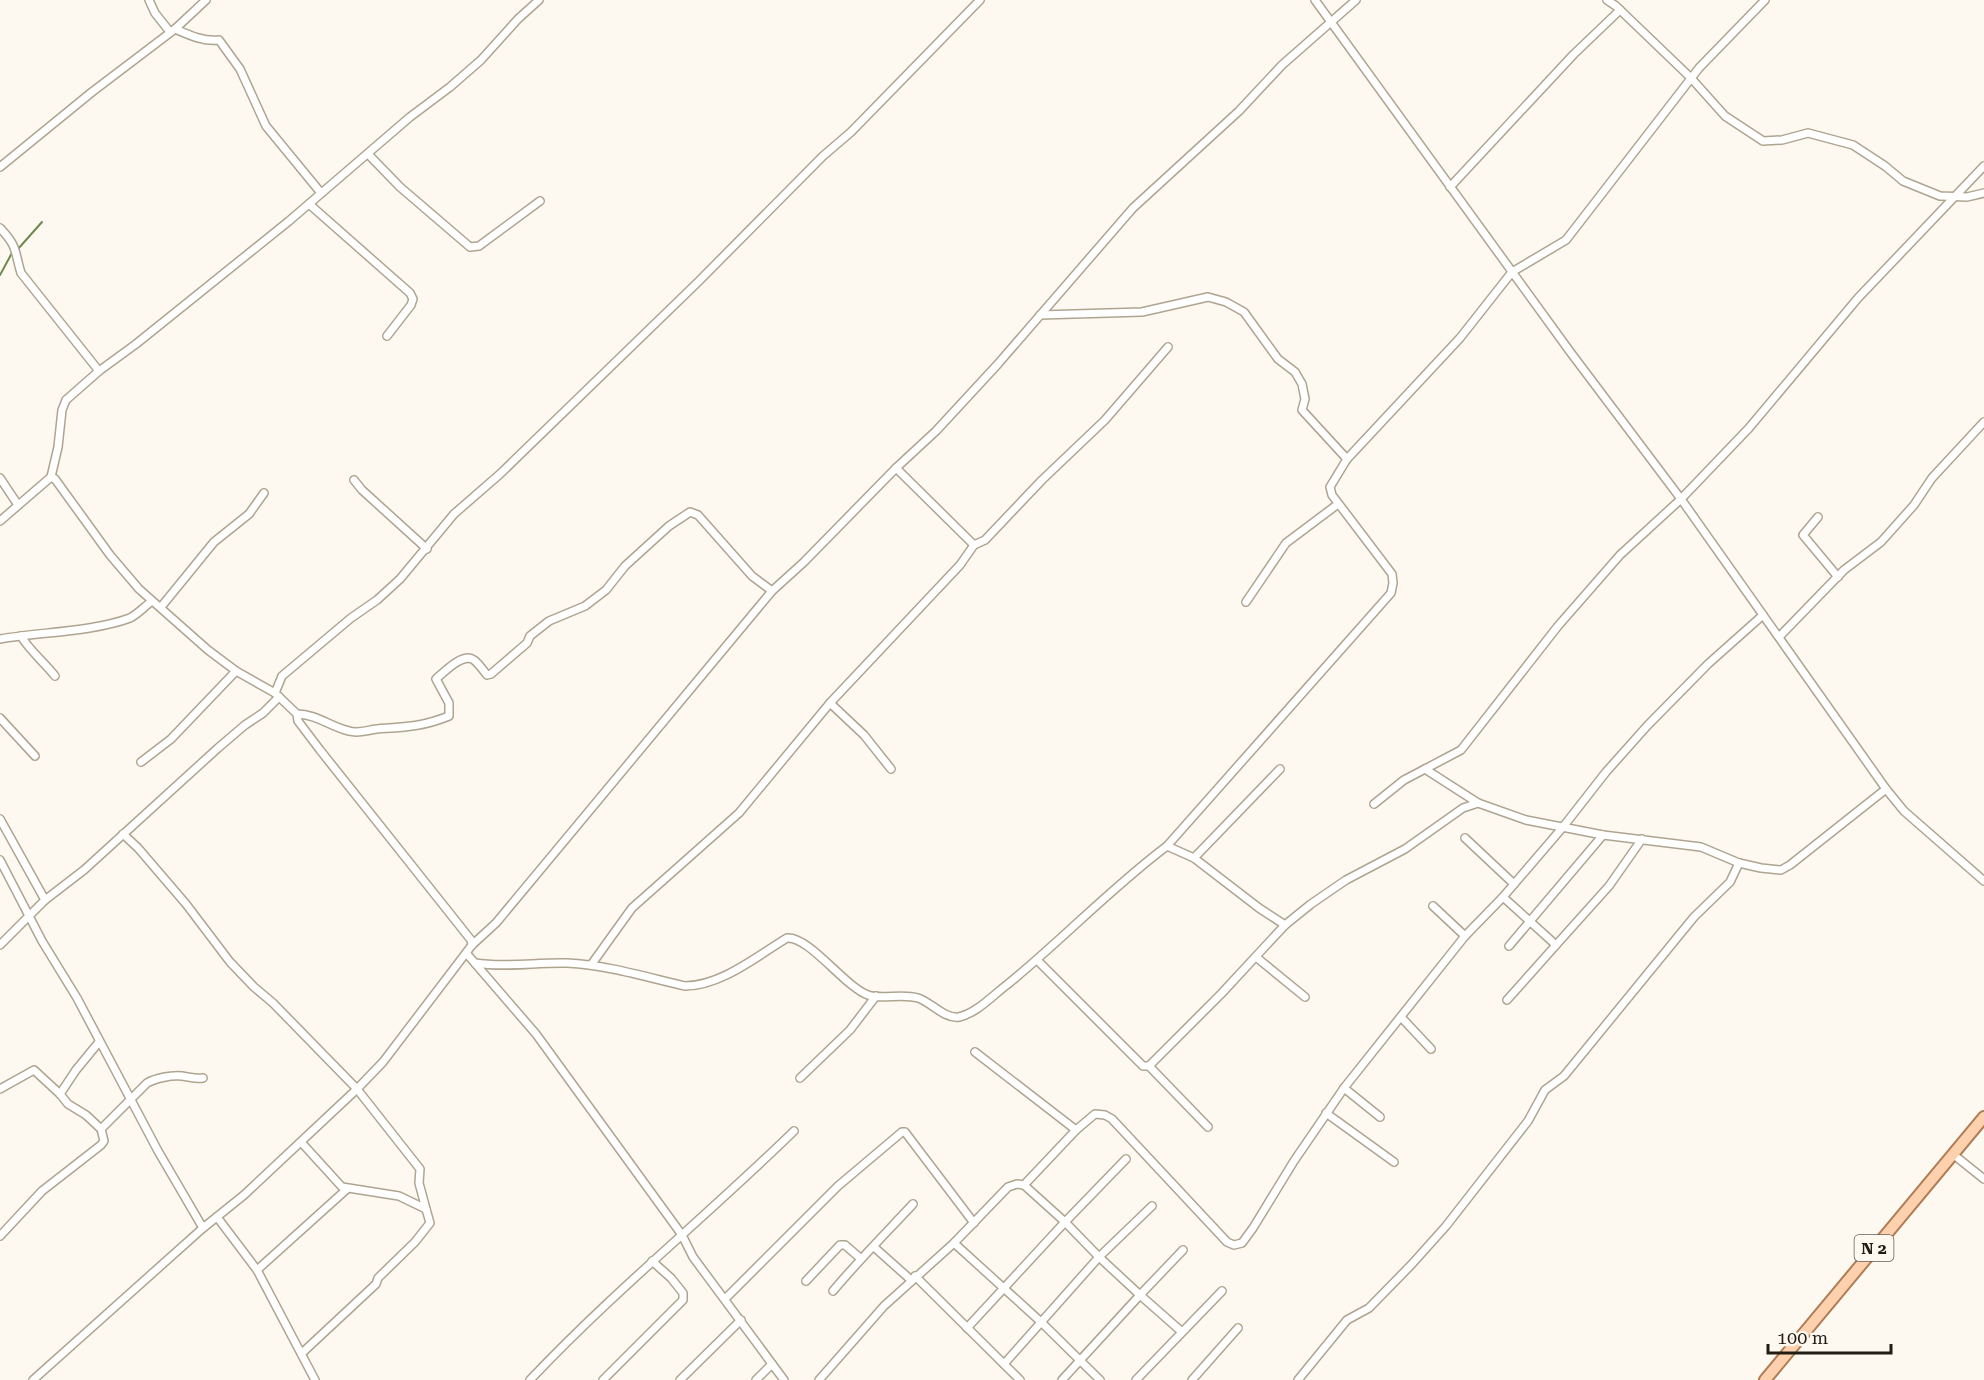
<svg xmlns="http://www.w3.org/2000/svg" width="1984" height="1380" font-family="'Roboto Serif',serif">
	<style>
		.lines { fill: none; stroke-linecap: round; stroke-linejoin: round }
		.stream { stroke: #6d8a4c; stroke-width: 2 }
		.minor-casing { stroke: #afa490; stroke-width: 10 }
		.primary-casing { stroke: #af7d55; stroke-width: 14 }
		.minor { stroke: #fff; stroke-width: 7 }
		.primary { stroke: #fdd0ae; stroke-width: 10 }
		.labels { text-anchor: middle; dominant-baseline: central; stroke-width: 4.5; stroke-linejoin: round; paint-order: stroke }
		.shield { fill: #fdf9f0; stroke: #635f57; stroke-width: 1.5 }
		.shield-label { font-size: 16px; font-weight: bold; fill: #211d15 }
	</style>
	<rect width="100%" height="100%" fill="#fdf9f0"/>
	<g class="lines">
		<g class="stream">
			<path d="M18 249 42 222"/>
			<path d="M0 275 13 251"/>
		</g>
		<g class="minor-casing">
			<g id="minor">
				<path d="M149 0 155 13 170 32"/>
				<path d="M1315 0 1571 353 1681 499 1886 789 1904 811 1984 881"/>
				<path d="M1607 0 1616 6 1691 78 1725 116 1763 141 1782 140 1808 133 1853 145 1885 166 1903 181 1940 196 1967 197 1984 193"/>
				<path d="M175 29C189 35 204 42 219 40L240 69 266 126 321 193"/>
				<path d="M368 154 400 187 470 247 479 246 540 201"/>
				<path d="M0 167 92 92 175 29 206 0"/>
				<path d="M1450 187 1574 54 1620 10"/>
				<path d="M309 204 410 293 413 299 411 305 387 336"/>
				<path d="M0 228C18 247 14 250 21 273L99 371"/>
				<path d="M1040 315 1142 312 1208 297 1226 302 1244 312 1278 359 1295 372 1302 384 1305 399 1302 410 1347 459"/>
				<path d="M896 468 974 545 985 540 1042 480 1105 420 1168 347"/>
				<path d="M51 477 55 479 110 555 139 589 208 650 236 671 275 693 297 714 298 721 320 750 471 940 472 945"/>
				<path d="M0 478 18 505"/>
				<path d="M354 480 362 490 427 549"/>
				<path d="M1818 517 1803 535 1838 577"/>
				<path d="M0 521 51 477 58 447 62 410 66 400 99 371 136 344 289 221 410 117 450 87 481 60 518 19 539 0"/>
				<path d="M1246 602 1286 543 1338 504"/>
				<path d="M161 607 214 542 249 514 264 493"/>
				<path d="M21 636C30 651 44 662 55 676"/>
				<path d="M1779 637 1844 570 1881 542 1914 505 1932 478 1984 422"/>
				<path d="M0 639C40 632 92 632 130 618 138 614 145 606 152 601"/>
				<path d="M275 693 282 676 351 618 377 600 400 579 454 514 500 474 698 282 823 156 851 132 980 0"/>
				<path d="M830 703 864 735 891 769"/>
				<path d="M297 714C316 714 331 727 349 731 359 734 367 730 377 729 404 727 422 727 449 716V703L436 679C444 672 463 652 474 660 479 664 483 670 487 675L491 674 527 643 530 636 549 621 585 606 606 590 625 566 669 526 690 512 698 515 752 576 772 591"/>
				<path d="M0 718 35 756"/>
				<path d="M141 762 171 739 236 671"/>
				<path d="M1478 803 1425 769 1461 750 1558 626 1620 555 1681 499 1749 428 1858 298 1984 166"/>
				<path d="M1374 804 1404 780 1425 769"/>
				<path d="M0 819 45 900"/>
				<path d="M123 834 138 848 186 904 230 962 254 987 273 1003 357 1089 420 1169 419 1183 426 1209 399 1196 342 1187 301 1142"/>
				<path d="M1465 838 1514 884"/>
				<path d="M1167 846 1391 593 1393 583 1392 574 1332 495 1330 487 1347 459 1460 338 1512 272 1566 240 1699 68 1765 0"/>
				<path d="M1194 858 1280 769"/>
				<path d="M0 860 42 941 77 998 158 1151 203 1228"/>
				<path d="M1503 897 1556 945 1609 886 1642 839"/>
				<path d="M1433 906 1465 936"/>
				<path d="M0 945 45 900 84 870 218 748 245 725 263 713 279 697"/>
				<path d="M1509 946 1603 835"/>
				<path d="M467 954 536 1034 682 1235 693 1257 784 1380"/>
				<path d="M1256 957 1305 997"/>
				<path d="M1037 960 1143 1066H1149L1208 1127"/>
				<path d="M475 963C506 968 537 962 567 963 607 965 646 977 685 986 721 986 757 956 787 938 809 936 845 987 868 995 881 1000 902 993 918 998 931 1002 944 1019 959 1017 977 1013 993 995 1008 984 1062 940 1111 888 1167 846L1194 858 1259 908 1285 925 1311 904 1346 880 1405 849 1463 808 1478 803 1526 820 1603 835 1701 847 1739 863 1761 868 1781 870 1790 865 1886 789"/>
				<path d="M591 965 632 908 739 813 830 703 960 565 974 545"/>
				<path d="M1507 1000 1556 945"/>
				<path d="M1401 1017 1431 1049"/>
				<path d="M99 1042 76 1070 60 1094 68 1104 86 1115 101 1129"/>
				<path d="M975 1052 1076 1130"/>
				<path d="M1149 1066 1221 994 1285 925"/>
				<path d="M800 1078 850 1030 876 996"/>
				<path d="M1344 1088 1380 1117"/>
				<path d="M0 1089 34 1070 60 1094"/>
				<path d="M1326 1113 1394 1162"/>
				<path d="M1954 1155 1984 1179"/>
				<path d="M1024 1185 1076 1130 1095 1114 1105 1115 1112 1119 1227 1242 1234 1245 1242 1243 1253 1228 1294 1161 1344 1088 1465 936 1503 897 1563 827 1606 772 1647 726 1708 664 1763 615"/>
				<path d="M217 1217 257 1270 315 1380"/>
				<path d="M0 1236 42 1191 101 1145 104 1141 101 1129 147 1083C156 1078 171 1075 182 1076 190 1077 195 1079 203 1078"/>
				<path d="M954 1243 1041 1322 1100 1380"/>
				<path d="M874 1247 911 1280"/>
				<path d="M257 1270 347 1189"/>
				<path d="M915 1276 1020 1380"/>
				<path d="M806 1281 840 1245H845L860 1258"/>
				<path d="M833 1291C858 1261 886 1233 913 1204"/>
				<path d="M725 1299 838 1186 902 1132H905L974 1223"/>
				<path d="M967 1328 1065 1222 1099 1257 1152 1206"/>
				<path d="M302 1353 376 1284 378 1278 415 1242 430 1223 426 1209"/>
				<path d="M1004 1364 1099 1257 1140 1295 1183 1250"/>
				<path d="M33 1380 203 1228 244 1195 357 1089 383 1062 472 945 496 923 772 591 804 562 896 468 936 431 997 365 1133 208 1239 111 1282 65 1356 0"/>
				<path d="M530 1380C613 1292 708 1215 794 1131"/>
				<path d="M603 1380 683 1300V1293L671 1278 652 1261"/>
				<path d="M680 1380 741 1320"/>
				<path d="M756 1380 772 1364"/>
				<path d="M819 1380 884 1306 954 1243 1008 1187 1017 1184 1024 1185 1065 1222 1126 1159"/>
				<path d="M1062 1380 1140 1295 1182 1332"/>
				<path d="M1136 1380 1222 1291"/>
				<path d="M1192 1380 1238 1328"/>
				<path d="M1298 1380 1347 1320 1369 1308 1412 1264 1446 1226 1528 1121 1545 1090 1564 1076 1694 917 1730 882 1739 863"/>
			</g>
		</g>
		<g class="primary-casing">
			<path id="primary" d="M1765 1380 1984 1117"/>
		</g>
		<use href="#minor" class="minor"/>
		<use href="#primary" class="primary"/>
	</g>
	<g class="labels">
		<rect class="shield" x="1854.5" y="1235" width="39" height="26" rx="4.5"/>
		<g class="shield-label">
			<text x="1874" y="1248">N 2</text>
		</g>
	</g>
	<path d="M1768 1344v9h123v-9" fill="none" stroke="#211d15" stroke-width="3"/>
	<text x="1777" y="1344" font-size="18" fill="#211d15" stroke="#fdf9f0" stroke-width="4.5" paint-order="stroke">100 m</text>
</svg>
